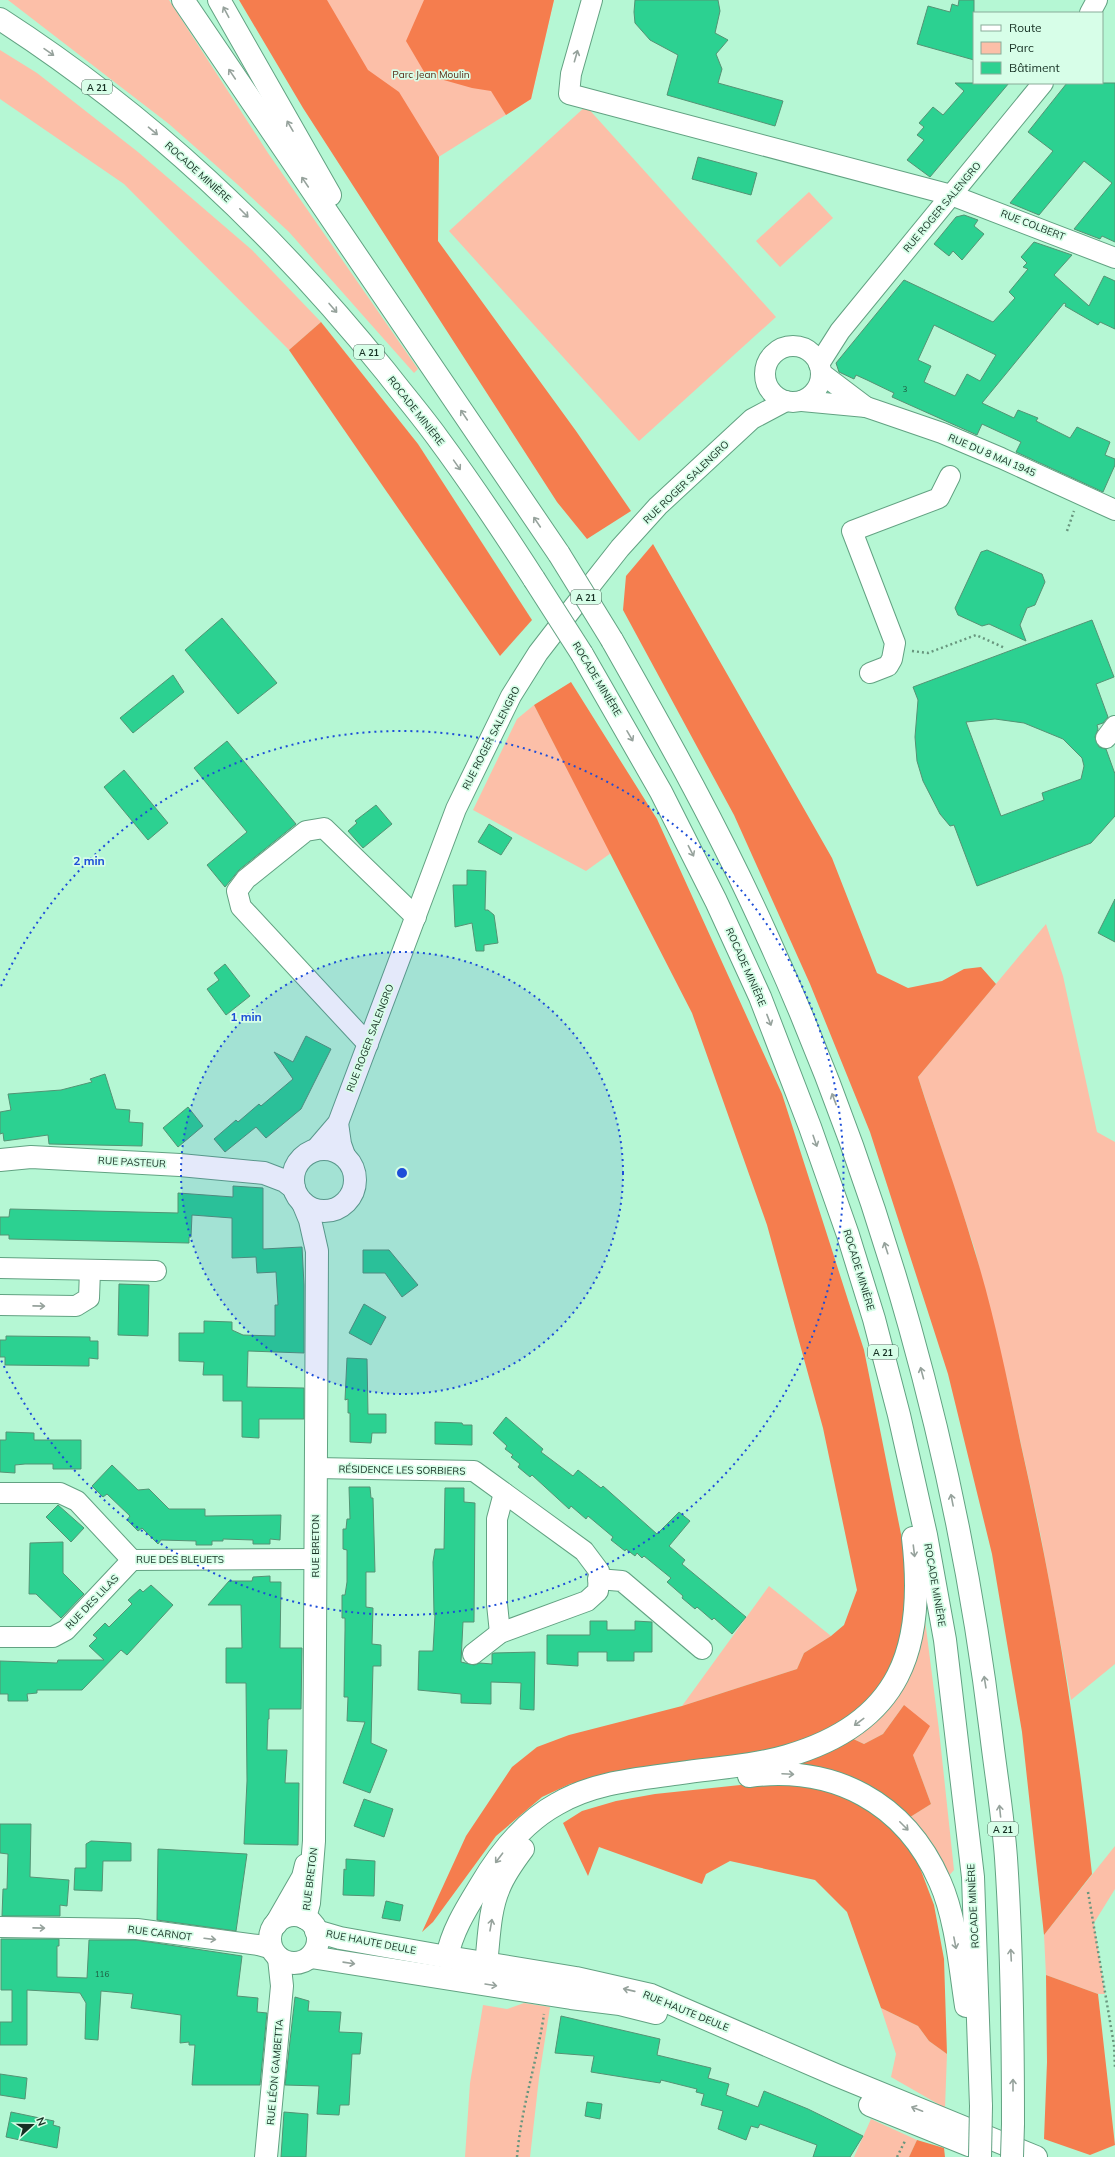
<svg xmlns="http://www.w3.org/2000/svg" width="1115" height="2157" font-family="Mulish,sans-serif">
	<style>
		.green { fill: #fcbfa8 }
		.forest { fill: #f57d4e }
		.building { fill: #2cd191; stroke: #549374; fill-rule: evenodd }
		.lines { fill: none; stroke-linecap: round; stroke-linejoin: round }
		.minor-casing { stroke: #62a282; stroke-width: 22 }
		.major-casing { stroke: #62a282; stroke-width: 24 }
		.highway-casing { stroke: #62a282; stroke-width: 24 }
		.path { stroke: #68967e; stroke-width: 2.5; stroke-dasharray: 2 3; stroke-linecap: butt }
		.minor { stroke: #fff; stroke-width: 20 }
		.major { stroke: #fff; stroke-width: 22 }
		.highway { stroke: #fff; stroke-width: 22 }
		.highway-bridge-casing { stroke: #62a282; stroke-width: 24; stroke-linecap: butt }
		.highway-bridge { stroke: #fff; stroke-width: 22 }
		.oneway { stroke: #96a29c }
		.ring { fill: none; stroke: #1d4ed8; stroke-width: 2; stroke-dasharray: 2 4 }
		.labels { text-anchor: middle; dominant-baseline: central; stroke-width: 3.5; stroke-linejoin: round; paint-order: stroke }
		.number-label { font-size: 8px; fill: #1c583e }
		.shield { fill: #d7fee8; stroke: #506e5e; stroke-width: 1 }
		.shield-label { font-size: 9px; font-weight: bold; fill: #163023 }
		.park-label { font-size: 10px; fill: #582916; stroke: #d7fee8 }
		.street-label { font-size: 10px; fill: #163023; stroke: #d7fee8 }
		.centre { fill: #1d4ed8; stroke: #d7fee8; stroke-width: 2 }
		.ring-label { font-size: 12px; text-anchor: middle; font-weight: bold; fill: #1d4ed8; stroke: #d7fee8; stroke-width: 3.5; stroke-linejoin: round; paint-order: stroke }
	</style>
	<rect width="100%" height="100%" fill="#b5f7d4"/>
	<g class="green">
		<path d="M8 0H169L268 153 418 369 414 373 289 232 237 184 169 124Z"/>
		<path d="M306 0H554L531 99 405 178Z"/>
		<path d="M0 50 37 73 138 152 252 250 321 322 289 350 124 184 0 99Z"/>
		<path d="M586 106 776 317 639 441 449 231Z"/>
		<path d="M809 192 833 218 780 267 756 241Z"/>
		<path d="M534 705 611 853 586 871 473 810 517 719Z"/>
		<path d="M1046 924 1063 976 1097 1132 1115 1142V1664L1071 1700 1039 1526 1007 1380 975 1250 918 1077Z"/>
		<path d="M769 1586 831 1636 804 1653 797 1669 682 1706Z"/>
		<path d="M925 1620 939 1730 954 1870 945 1880 907 1819 931 1804 913 1755 904 1705 883 1734 864 1744 849 1737Z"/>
		<path d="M1115 1846V1889L1094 1923 1105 1994H1098L1046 1975 1044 1935Z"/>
		<path d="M524 2003 550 2007 539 2078 530 2157H465L470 2083 483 2005 507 2009Z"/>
		<path d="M881 2008 918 2026 929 2041 947 2054 945 2108 891 2077 896 2054Z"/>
		<path d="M871 2119 917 2140 909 2157H854Z"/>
	</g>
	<g class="forest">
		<path d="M239 0H327L368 70 399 92 439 157 438 241 576 431 631 511 587 539 557 502 303 108Z"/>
		<path d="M424 0H554L531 99 506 115 491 91 472 88 426 75 406 41Z"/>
		<path d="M321 322 418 444 532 620 500 656 289 350Z"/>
		<path d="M653 544 832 858 877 973 908 988 942 981 964 969 981 967 996 984 918 1077C936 1134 957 1191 974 1249 994 1313 1007 1379 1021 1445 1053 1587 1077 1729 1092 1874L1044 1935 1022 1732 992 1554 948 1374 870 1132 810 984 734 815 623 610 626 576Z"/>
		<path d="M571 682 657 819 782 1094 864 1350 907 1564 904 1642 877 1697 821 1734 749 1756 616 1775 570 1784 542 1797 496 1836 433 1922 422 1932 466 1836 512 1767 537 1747 569 1735 682 1706 797 1669 804 1653 831 1636 844 1625 857 1590 823 1428 767 1225 692 1013 534 705Z"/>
		<path d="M904 1705 930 1726 913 1755 931 1804 907 1819 804 1770 801 1758 849 1737 864 1744 883 1734Z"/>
		<path d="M769 1782 835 1787 890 1820 917 1860 934 1905 944 1959 947 2054 929 2041 918 2026 881 2008 847 1912 815 1880 730 1861 706 1874 702 1884 599 1847 588 1876 563 1823 582 1811 616 1801 655 1794Z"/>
		<path d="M1046 1975 1098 1994 1115 2145 1090 2155 1044 2139 1047 2062Z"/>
		<path d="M917 2140 944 2148 945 2157H909Z"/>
	</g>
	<g class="building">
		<path d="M635 0H718L720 11 715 33 728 40 716 54 722 69 718 83 783 101 775 126 667 95 678 55 650 40 635 23 634 12Z"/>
		<path d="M959 0H974V60L917 44 928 6 950 12 952 4 958 6Z"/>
		<path d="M955 83H1009L930 177 907 160 924 140 917 135 924 127 919 123 933 107 943 115 964 91Z"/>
		<path d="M1067 83H1115V242L1102 236 1100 239 1074 229 1112 183 1084 161 1039 215 1010 203 1053 151 1028 132Z"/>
		<path d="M698 157 757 173 751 195 692 179Z"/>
		<path d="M964 215 978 220 974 226 984 234 962 260 953 251 949 256 934 244 956 217Z"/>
		<path d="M1034 242 1072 255 1054 275 1089 306 1104 276 1115 281V329L1100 322 1098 325 1065 306 1066 304 1064 303 982 403 1014 418 1018 410 1038 418 1036 421 1070 438 1077 427 1110 442 1105 455 1115 459V465L1103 492 1016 452 1021 442 982 424 977 435 892 397 894 393 867 380 856 375 854 379 839 372 836 363 904 280 993 322 1015 298 1009 292 1028 269 1023 267 1027 263 1021 257ZM934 325 996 355 980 381 967 374 955 396 924 382 931 366 918 360Z"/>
		<path d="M987 550 1042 574 1045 582 1035 605 1027 608 1020 625 1026 641 989 624 982 626 958 615 955 608 981 552Z"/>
		<path d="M222 618 277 683 238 714 185 650Z"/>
		<path d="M1092 620 1114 677 1096 684 1108 717 1103 723 1097 725 1098 729 1095 737 1099 747 1106 749 1115 774V816L1091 843 977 886 954 825 950 826 940 814 923 781 917 761 915 737 918 700 913 687ZM995 719 1024 723 1063 739 1082 758 1084 766 1081 779 1042 793 1044 800 1001 816 966 722Z"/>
		<path d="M173 675 184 692 133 733 120 718Z"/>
		<path d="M227 741 296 824 239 870 225 887 207 865 247 832 194 768Z"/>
		<path d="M124 770 168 823 148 840 104 787Z"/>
		<path d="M376 805 392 824 363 848 348 831 357 823 355 821Z"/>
		<path d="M489 824 512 838 501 855 478 842Z"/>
		<path d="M467 870 486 871 485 910H488L494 915 498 943 484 945V951H476L472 923 455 927 453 885H467Z"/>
		<path d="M1115 899V942L1098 933Z"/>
		<path d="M225 964 250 996 226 1015 207 989 219 980 214 973Z"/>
		<path d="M306 1036 331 1049 301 1109 266 1138 256 1127 225 1152 214 1139 236 1120 238 1122 259 1104 261 1106 293 1079 274 1052 293 1062Z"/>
		<path d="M105 1074 116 1109 130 1110 129 1122 143 1123 142 1146 49 1144 48 1135 4 1141 3 1133 0 1134V1112L11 1110 8 1094 61 1090 92 1082 90 1079Z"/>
		<path d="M188 1107 203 1126 178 1147 163 1128Z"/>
		<path d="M233 1186 263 1188V1249L302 1247 304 1285V1353L248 1351 247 1387 304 1388V1419H259V1438L242 1437V1401H223V1375H203L204 1362 179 1361V1333H204V1321L232 1322V1330L243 1335 275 1336V1305H278L276 1272 257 1273 256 1257 232 1258V1218L192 1215 191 1237H189V1243L9 1239V1235H0V1217H9L10 1209 178 1213V1193L233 1197Z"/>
		<path d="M363 1250H389L418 1285 402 1297 385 1273H363Z"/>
		<path d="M119 1284 149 1285 148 1336 118 1335Z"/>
		<path d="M364 1304 386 1317 371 1345 349 1333Z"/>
		<path d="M6 1336 90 1337V1341H98V1359L89 1358V1366L5 1365V1357H0V1340H6Z"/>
		<path d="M347 1358 367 1359 368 1414H386V1433H372L371 1443 350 1442V1413H348V1399L345 1400Z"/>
		<path d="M506 1417 543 1449 541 1452 573 1476 578 1470 601 1488 603 1486 657 1534 679 1512 690 1521 669 1546 685 1560 682 1564 746 1617 732 1634 714 1618 712 1620 697 1607 695 1609 682 1598 683 1596 667 1582 671 1578 644 1556 642 1558 637 1553 635 1556 626 1549 625 1551 611 1540 613 1537 588 1516 586 1519 571 1506 569 1509 532 1475 530 1477 518 1467 520 1464 511 1457 513 1455 505 1449 507 1446 493 1433Z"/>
		<path d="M435 1422 462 1423 463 1425H472V1445L435 1444Z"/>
		<path d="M6 1432 34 1433V1440H81V1469H53V1464H25L15 1465V1473L0 1472V1440H6Z"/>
		<path d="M112 1465 138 1490 149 1489 169 1509H205V1516L281 1515 280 1540 270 1539V1544H253V1540L223 1539V1541H212V1545H196V1541L161 1540 158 1544 142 1528 138 1531 127 1520 130 1516 107 1494 103 1497 92 1486Z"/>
		<path d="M349 1487H370L371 1498H373L375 1572H366V1607L373 1608 372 1644 381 1645V1666H373L371 1743 387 1750 370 1793 343 1783 365 1722 347 1721 348 1697H344L345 1630V1618H342V1595H345L347 1582V1550L343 1549V1529H346L347 1519H350Z"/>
		<path d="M445 1488H464V1502L475 1503 474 1622H463L461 1662 474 1665 480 1663 492 1664V1654L494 1653 535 1652 534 1710 520 1709 521 1683 491 1682V1704L461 1703V1694L418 1690 419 1651H433L435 1615H434L433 1562 435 1549H444Z"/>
		<path d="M58 1505 84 1528 71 1542 46 1517Z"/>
		<path d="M63 1542V1573L84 1594 61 1618 36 1594H29L30 1543Z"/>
		<path d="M270 1576V1582H281L280 1648H302L301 1709H269V1719H268L267 1750H287L285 1783H299L298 1845 244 1844 247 1781 246 1683H226V1648H242L241 1605H208L229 1581H252L253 1577Z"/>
		<path d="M151 1585 173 1605 127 1655 121 1650 82 1690H37V1693L27 1694 28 1701H8V1694H0V1661L57 1663 58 1660H104L89 1646 97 1638 93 1635 105 1623 109 1627 132 1604 128 1600 140 1589 143 1592Z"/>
		<path d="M590 1621H607V1630H635V1621L652 1622V1652H634V1661H607V1652H578V1666L547 1664V1635H590Z"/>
		<path d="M364 1799 393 1809 384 1837 354 1826Z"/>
		<path d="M0 1824H31L30 1877 69 1880 67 1906 60 1905V1916H2L3 1889H7L8 1854 0 1853Z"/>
		<path d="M91 1841 131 1843V1861H103L102 1891 74 1890 75 1868H86V1844Z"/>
		<path d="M158 1849 247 1854 236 1931 157 1920Z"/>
		<path d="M346 1859 375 1861 374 1896 343 1895 344 1869 346 1870Z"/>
		<path d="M386 1901 403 1905 400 1921 382 1918Z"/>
		<path d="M1 1939H59V1946H57V1977L87 1978 89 1940H136L242 1956 237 1996 258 1998 257 2012 267 2013 260 2085H192L195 2045H189V2042L180 2043 181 2015 131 2008 133 1994 101 1991 98 2040 85 2039 86 2003 80 1993 27 1990V2045H0V2022H12V1990H1Z"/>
		<path d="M295 1997 309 2001 308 2011 341 2012 339 2032 362 2033 360 2054H352L349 2105H340L339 2115 317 2114 319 2086 285 2085Z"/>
		<path d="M561 2016 660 2039 657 2055 711 2068 708 2078 729 2084 726 2095 758 2107 764 2091 808 2109 863 2136 850 2157H813L817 2145 760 2124 758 2128 751 2126 746 2140 718 2129 723 2111 701 2105 704 2094 696 2092 697 2089 661 2080 660 2083 591 2072 594 2056 555 2053Z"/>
		<path d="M0 2074 27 2078 25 2099 0 2095Z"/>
		<path d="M587 2102 602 2104 600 2119 585 2116Z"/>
		<path d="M11 2112 54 2121 53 2125 60 2127 57 2148 6 2137Z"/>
		<path d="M284 2112 308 2114 306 2157H281Z"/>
	</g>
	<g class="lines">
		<g class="minor-casing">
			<g id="minor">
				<path d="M592 0 571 74 569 94 951 195 1115 258"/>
				<path d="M1090 13 1097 0"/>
				<circle cx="793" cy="374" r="28"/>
				<path d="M819 364 840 331 1043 83"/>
				<path d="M821 373 866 407"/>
				<path d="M802 401 866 407 875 410 942 433 1001 458 1115 510"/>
				<path d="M870 673 888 666 892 659 895 643 852 531 939 498 950 476"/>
				<path d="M1106 738 1115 726"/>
				<path d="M368 1044 241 907 237 891 246 879 306 831 324 828 416 917"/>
				<path d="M338 1123 341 1144 346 1158"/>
				<path d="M314 1151 338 1123 456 809 511 696 538 653 572 609 620 548 658 506 752 419 786 401"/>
				<path d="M0 1268 156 1271"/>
				<path d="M0 1305 76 1306 89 1298 90 1270"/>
				<path d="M316 1468 474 1471 584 1551 599 1571 598 1591 587 1601 500 1633 473 1654"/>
				<path d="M0 1493H60L77 1501 132 1560 315 1559"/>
				<path d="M598 1579 622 1581 702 1649"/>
				<path d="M500 1633 497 1604V1519L504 1493"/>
				<path d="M0 1637H53L66 1630 132 1560"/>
				<path d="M0 1927 137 1929 258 1945 272 1949"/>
			</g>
		</g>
		<g class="major-casing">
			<g id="major">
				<circle cx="324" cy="1180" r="31"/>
				<path d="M0 1160 31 1157 180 1165 264 1173 285 1181 294 1188"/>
				<path d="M303 1203 310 1220 317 1251 314 1841 309 1903 305 1918"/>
				<circle cx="294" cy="1939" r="24"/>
				<path d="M276 1924 303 1877 306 1865"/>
				<path d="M316 1931 340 1938 447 1957 576 1978 651 1995 836 2075 1036 2157"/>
				<path d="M311 1957 571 1998 620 2004 656 2013"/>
				<path d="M870 2105 969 2145"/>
				<path d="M266 2157 282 1986 279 1958"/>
			</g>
		</g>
		<g class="highway-casing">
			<g id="highway">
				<path d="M183 0 559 554"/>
				<path d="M219 0 330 195"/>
				<path d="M0 19C150 116 274 233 386 372 403 394 421 415 437 437 471 483 503 531 534 579"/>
				<path d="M612 640C667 737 722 835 768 938 882 1189 958 1460 991 1733 996 1775 1003 1816 1006 1858 1012 1946 1013 2035 1013 2124"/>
				<path d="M582 654 661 792 716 901 760 997 810 1127 848 1235 874 1319 899 1415 926 1535 945 1640 973 1877 981 2106"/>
				<path d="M749 1776C834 1765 905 1802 940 1882 956 1918 960 1967 966 2006"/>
				<path d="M447 1957C452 1931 466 1909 480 1886 498 1855 524 1822 557 1804 594 1782 639 1779 681 1773 716 1768 753 1766 787 1756 901 1723 926 1648 913 1538"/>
				<path d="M486 1964C489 1940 489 1911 499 1888 505 1873 514 1861 523 1849"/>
			</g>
		</g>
		<g class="path">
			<path d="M1067 531 1074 511"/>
			<path d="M912 651 928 653 976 635 1005 648"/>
			<path d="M1088 1892 1114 2045 1115 2068"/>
			<path d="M517 2157C521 2108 537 2062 544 2014"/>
			<path d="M897 2157 905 2141"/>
		</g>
		<use href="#minor" class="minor"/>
		<use href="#major" class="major"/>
		<use href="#highway" class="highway"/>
		<g class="highway-bridge-casing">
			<g id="highway-bridge">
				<path d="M559 554 612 640"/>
				<path d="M534 579 582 654"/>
				<path d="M980 2157 981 2106"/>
				<path d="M1012 2157 1013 2124"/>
			</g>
		</g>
		<use href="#highway-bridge" class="highway-bridge"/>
	</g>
	<defs><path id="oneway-shaft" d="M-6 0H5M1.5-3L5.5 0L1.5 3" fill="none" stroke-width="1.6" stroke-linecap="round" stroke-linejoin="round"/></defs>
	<g class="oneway">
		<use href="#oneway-shaft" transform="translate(226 12) rotate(-118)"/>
		<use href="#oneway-shaft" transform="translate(49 52) rotate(35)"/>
		<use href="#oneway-shaft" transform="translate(576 56) rotate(-74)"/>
		<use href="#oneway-shaft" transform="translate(232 74) rotate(-124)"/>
		<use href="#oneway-shaft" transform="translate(290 126) rotate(-120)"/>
		<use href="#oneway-shaft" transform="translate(153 131) rotate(40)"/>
		<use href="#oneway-shaft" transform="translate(305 182) rotate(-124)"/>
		<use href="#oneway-shaft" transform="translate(244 213) rotate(45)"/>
		<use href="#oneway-shaft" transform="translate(333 308) rotate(49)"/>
		<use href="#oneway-shaft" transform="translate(464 415) rotate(-124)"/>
		<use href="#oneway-shaft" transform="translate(457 465) rotate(55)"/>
		<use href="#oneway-shaft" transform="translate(537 522) rotate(-124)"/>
		<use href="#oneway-shaft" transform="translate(630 736) rotate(60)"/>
		<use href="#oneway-shaft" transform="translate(691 851) rotate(63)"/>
		<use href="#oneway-shaft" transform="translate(769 1020) rotate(69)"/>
		<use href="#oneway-shaft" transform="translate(834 1099) rotate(-111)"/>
		<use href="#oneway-shaft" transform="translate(815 1141) rotate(71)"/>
		<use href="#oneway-shaft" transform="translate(886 1248) rotate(-108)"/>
		<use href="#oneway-shaft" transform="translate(39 1306) rotate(1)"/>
		<use href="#oneway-shaft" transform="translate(922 1373) rotate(-105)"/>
		<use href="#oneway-shaft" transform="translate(952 1500) rotate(-101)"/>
		<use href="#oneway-shaft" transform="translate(914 1551) rotate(83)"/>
		<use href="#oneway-shaft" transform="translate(985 1682) rotate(-99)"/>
		<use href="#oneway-shaft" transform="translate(859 1722) rotate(143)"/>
		<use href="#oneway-shaft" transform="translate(788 1774) rotate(3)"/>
		<use href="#oneway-shaft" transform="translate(1000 1811) rotate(-96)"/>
		<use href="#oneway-shaft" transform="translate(904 1826) rotate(45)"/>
		<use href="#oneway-shaft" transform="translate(499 1858) rotate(127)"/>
		<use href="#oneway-shaft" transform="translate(491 1925) rotate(-80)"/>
		<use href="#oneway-shaft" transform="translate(39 1928) rotate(1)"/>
		<use href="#oneway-shaft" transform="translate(210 1939) rotate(7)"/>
		<use href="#oneway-shaft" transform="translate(955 1943) rotate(79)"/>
		<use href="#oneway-shaft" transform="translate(1011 1955) rotate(-93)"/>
		<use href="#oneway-shaft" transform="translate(349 1963) rotate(8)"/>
		<use href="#oneway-shaft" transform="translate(491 1985) rotate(9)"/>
		<use href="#oneway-shaft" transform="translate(629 1990) rotate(-167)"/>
		<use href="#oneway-shaft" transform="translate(1013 2085) rotate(-90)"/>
		<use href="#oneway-shaft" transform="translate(917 2109) rotate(-159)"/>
	</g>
	<circle cx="402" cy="1173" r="221" fill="#1d4ed8" fill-opacity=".12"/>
	<g class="ring">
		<circle cx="402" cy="1173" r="221"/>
		<path d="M1 986A442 442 0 1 1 1 1360"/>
	</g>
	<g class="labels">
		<g class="number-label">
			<text x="905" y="389">3</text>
			<text x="102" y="1974">116</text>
		</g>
		<g class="shield">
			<rect x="82" y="80" width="30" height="14" rx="3"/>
			<rect x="354" y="345" width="30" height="14" rx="3"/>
			<rect x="571" y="590" width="30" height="14" rx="3"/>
			<rect x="868" y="1345" width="30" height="14" rx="3"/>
			<rect x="988" y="1822" width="30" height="14" rx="3"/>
		</g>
		<g class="shield-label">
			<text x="97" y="87">A 21</text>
			<text x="369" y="352">A 21</text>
			<text x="586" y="597">A 21</text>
			<text x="883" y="1352">A 21</text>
			<text x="1003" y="1829">A 21</text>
		</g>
		<g class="park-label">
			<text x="431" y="74">Parc Jean Moulin</text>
		</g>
		<g class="street-label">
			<text transform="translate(198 172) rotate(42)">ROCADE MINIÈRE</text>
			<text transform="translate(942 207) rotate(-50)">RUE ROGER SALENGRO</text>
			<text transform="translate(1033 225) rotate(21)">RUE COLBERT</text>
			<text transform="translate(416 411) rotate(52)">ROCADE MINIÈRE</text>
			<text transform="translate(992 455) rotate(23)">RUE DU 8 MAI 1945</text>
			<text transform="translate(686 482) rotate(-44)">RUE ROGER SALENGRO</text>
			<text transform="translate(597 679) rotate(59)">ROCADE MINIÈRE</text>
			<text transform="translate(491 738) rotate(-63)">RUE ROGER SALENGRO</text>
			<text transform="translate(746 967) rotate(66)">ROCADE MINIÈRE</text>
			<text transform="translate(370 1038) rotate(-69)">RUE ROGER SALENGRO</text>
			<text transform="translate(132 1162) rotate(3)">RUE PASTEUR</text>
			<text transform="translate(859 1270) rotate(73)">ROCADE MINIÈRE</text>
			<text transform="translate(402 1470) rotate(1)">RÉSIDENCE LES SORBIERS</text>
			<text transform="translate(315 1546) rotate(-90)">RUE BRETON</text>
			<text x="180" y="1559">RUE DES BLEUETS</text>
			<text transform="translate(935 1585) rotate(80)">ROCADE MINIÈRE</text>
			<text transform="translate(92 1602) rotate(-46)">RUE DES LILAS</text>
			<text transform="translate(310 1879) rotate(-83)">RUE BRETON</text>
			<text transform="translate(973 1906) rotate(-93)">ROCADE MINIÈRE</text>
			<text transform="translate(160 1933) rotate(7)">RUE CARNOT</text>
			<text transform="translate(371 1942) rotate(11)">RUE HAUTE DEULE</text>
			<text transform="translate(686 2011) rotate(22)">RUE HAUTE DEULE</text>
			<text transform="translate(275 2072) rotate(-85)">RUE LÉON GAMBETTA</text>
		</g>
	</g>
	<circle cx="402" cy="1173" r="6" class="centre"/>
	<g class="ring-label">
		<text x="89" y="865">2 min</text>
		<text x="246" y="1021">1 min</text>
	</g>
	<rect x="973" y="12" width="130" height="72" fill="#d7fee8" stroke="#8aac99"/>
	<rect x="981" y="25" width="20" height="6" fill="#ffffff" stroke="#8aac99"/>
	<text x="1009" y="32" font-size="12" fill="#163023">Route</text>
	<rect x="981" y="42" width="20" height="12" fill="#fcbfa8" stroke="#8aac99"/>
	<text x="1009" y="52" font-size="12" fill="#163023">Parc</text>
	<rect x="981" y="62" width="20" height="12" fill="#2cd191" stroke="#8aac99"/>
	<text x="1009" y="72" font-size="12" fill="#163023">Bâtiment</text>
	<g transform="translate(32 2125) rotate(69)" stroke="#d7fee8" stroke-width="3" paint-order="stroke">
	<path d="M0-3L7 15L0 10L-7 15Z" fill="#163023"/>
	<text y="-6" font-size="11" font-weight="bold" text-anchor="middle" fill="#163023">N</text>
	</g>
</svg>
